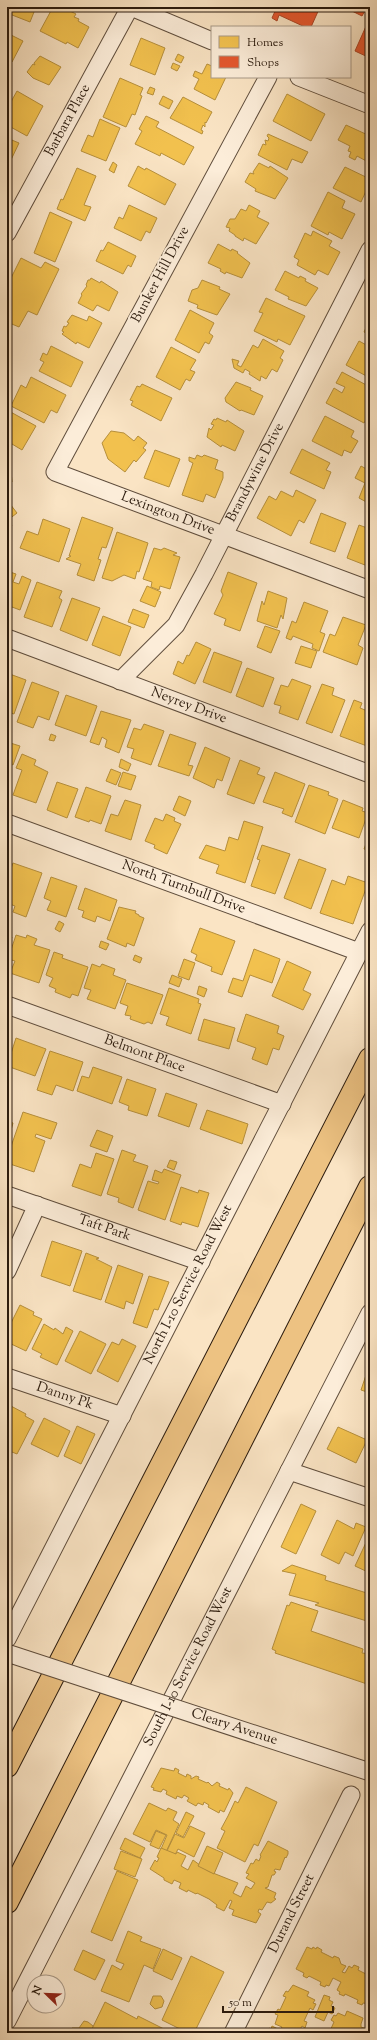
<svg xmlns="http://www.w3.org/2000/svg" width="377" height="2040" font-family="'Sorts Mill Goudy',serif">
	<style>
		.homes { fill: #f2c14e; stroke: #b68f3b }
		.shops { fill: #e4572e; stroke: #ac4524 }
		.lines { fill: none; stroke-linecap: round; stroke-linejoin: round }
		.minor-casing { stroke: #5f4d3c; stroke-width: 19 }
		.highway-casing { stroke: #2b1b0e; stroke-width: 24 }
		.minor { stroke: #fcedd9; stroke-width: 17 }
		.highway { stroke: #edc282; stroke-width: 22 }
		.minor-bridge-casing { stroke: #5f4d3c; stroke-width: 19; stroke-linecap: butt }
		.minor-bridge { stroke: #fcedd9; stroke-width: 17 }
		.labels { text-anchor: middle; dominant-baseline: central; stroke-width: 4; stroke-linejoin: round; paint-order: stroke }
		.street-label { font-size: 14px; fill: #2b1b0e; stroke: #fcedd9 }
	</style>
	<rect width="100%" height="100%" fill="#fae4c4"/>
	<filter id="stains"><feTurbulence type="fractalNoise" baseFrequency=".005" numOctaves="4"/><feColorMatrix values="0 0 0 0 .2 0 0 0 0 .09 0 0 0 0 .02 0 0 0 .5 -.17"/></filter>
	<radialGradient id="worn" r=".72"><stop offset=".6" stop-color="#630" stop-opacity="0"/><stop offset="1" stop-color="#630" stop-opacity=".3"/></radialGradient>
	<g class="homes">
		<path d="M7 7H36L30 22 7 13Z"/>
		<path d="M53 7H62L76 14 74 17 79 19 78 21 89 27 78 48 67 42 66 44 40 31Z"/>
		<path d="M7 33 23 41 12 62 7 60Z"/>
		<path d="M141 38 165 48 155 75 130 65Z"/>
		<path d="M178 54 184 57 181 63 175 60Z"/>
		<path d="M40 56 61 67 49 85 33 78 27 72 33 64 35 65 34 63Z"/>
		<path d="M173 63 180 66 177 71 171 68Z"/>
		<path d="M207 64 212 66V77H226L215 100 194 89 199 79 193 76 195 71 202 74Z"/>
		<path d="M120 78 143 88 140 95 142 96 135 115 132 114 126 127 103 117Z"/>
		<path d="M150 87 155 89 153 95 147 93Z"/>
		<path d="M17 91 43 106 27 136 7 125V109Z"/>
		<path d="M287 94 325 114 311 141 273 121Z"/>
		<path d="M163 96 173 101 169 109 159 104Z"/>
		<path d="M183 97 212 112 206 123 205 122V127L203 125 201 130 203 131 202 134 170 118Z"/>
		<path d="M146 116 159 122 156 127 194 147 184 165 161 153 160 156 135 144 142 131 139 129Z"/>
		<path d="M100 119 120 128 106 161 81 151 88 135 93 137Z"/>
		<path d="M346 125 370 136V163L357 156 355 160 349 157 351 152 348 151 350 146 338 140Z"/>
		<path d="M268 134 308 152 302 163 292 159 287 170 258 155 263 144 266 145 265 140 268 141 269 138 267 136Z"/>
		<path d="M7 138 19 143 10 162H9L7 165Z"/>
		<path d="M113 162 117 165 114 173 109 170Z"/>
		<path d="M259 163 269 168 270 166 288 178 275 199 255 191 256 189 245 182 250 173 254 174 253 172Z"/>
		<path d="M138 166 145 170 146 168 176 184 165 205 128 186Z"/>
		<path d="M345 167 370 179V189L368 192 366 191 361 202 333 188Z"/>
		<path d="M77 168 96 176 84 205 91 207 85 221 57 209 61 199 63 200Z"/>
		<path d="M328 192 345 201 342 208 355 214 342 239 329 232 328 235 311 226Z"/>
		<path d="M129 205 157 218 150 233 146 231 141 241 114 228 119 217 123 219Z"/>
		<path d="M249 205 260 211 257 217 269 223 256 244 244 238 243 241 235 236V235L229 231 230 228 226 227 230 219H235L241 209 246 211Z"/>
		<path d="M50 212 72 222 55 262 34 253Z"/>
		<path d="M313 231 332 241 329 246 340 252 328 275 318 270 315 275 297 265 299 260 294 257 305 233 311 236Z"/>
		<path d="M108 242 136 256 131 267 128 265 123 274 96 261 101 250 103 251Z"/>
		<path d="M218 244 231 251 232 249 238 252 237 253 250 263 242 278 226 272 225 274 220 271 221 269 208 263Z"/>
		<path d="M21 258 41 268 45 262 59 269 37 315 28 311 19 327 7 322V286Z"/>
		<path d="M285 271 299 278 300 276 306 279 305 281 318 288 306 306 288 299 289 297 275 290Z"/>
		<path d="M91 278 100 283 101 281 118 292 109 311 97 305 93 311 78 303 82 295 81 294 87 286 86 285 88 280H90Z"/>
		<path d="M202 280 220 287 219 289 230 294 217 315 197 308 198 305 188 301 192 290 198 288Z"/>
		<path d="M266 298 305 316 290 345 278 339 277 342 254 331 263 313 259 312Z"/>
		<path d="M190 310 214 323 209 333 213 336 209 344 205 342 199 353 175 340Z"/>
		<path d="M72 315 87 321 89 316 102 323 89 348 77 342 76 344 62 334 64 332 62 331 64 326 66 327 69 323 67 322Z"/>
		<path d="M370 319V335L364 332Z"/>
		<path d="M263 339 284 351 280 358 283 360 277 372 272 369 266 379 261 376 260 381 249 374 250 372 245 369 243 373 234 368 232 359 239 361 237 365 241 367 253 345 258 348Z"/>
		<path d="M359 341 370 347V378L346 365Z"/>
		<path d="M51 346 83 362 71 387 39 371 44 362 40 360 43 353 47 355Z"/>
		<path d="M171 347 196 360 190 370 195 372 190 381 186 379 180 390 156 377Z"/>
		<path d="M342 372 370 387V412L364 423 326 403 334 388 342 393 345 387 336 383Z"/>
		<path d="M31 377 66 395 57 413 51 410 44 423 11 406 21 385 26 388Z"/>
		<path d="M236 382 251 388 250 390 263 396 254 415 241 410 240 411 226 402 225 398Z"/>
		<path d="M142 384 172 398 161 421 131 405 133 401 130 400 137 386 140 387Z"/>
		<path d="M7 410 36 426 22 450 7 441Z"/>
		<path d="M325 416 354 431 351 437 358 441 351 453 344 450 342 456 312 441Z"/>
		<path d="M217 418 226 422 227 420 244 431 235 451 222 445 221 447 207 437 209 428 211 430 214 425 211 424 214 419 216 420Z"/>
		<path d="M111 431 124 433 134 441 138 436 147 443 143 448 146 450 136 462 134 460 125 472 108 459 102 443Z"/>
		<path d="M302 449 330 463 326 470 331 472 324 489 290 473Z"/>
		<path d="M155 450 180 459 169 487 144 478Z"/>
		<path d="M197 455 202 457 204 455 218 460 215 469 223 472V478L215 498 206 494 203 502 182 495 193 463 189 461V457L195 459Z"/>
		<path d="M370 457V467L366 465Z"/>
		<path d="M7 460H10L12 482H7Z"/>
		<path d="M361 466 370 471V504L359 498 365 483 355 478Z"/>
		<path d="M296 490 316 500 304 523 299 520 291 536 257 518 269 496 276 500 281 491 293 497Z"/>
		<path d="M7 500 17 513 8 520 12 526 7 530Z"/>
		<path d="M321 513 346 523 335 552 310 543Z"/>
		<path d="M82 517 113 528 106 548 102 547 98 559 101 560 94 581 77 575 81 564 66 559 71 556H69Z"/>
		<path d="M43 519 70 529 59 562 20 548 27 531 38 535Z"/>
		<path d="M359 525 370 529V567L347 558Z"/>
		<path d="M117 532 148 543 139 572 137 571 135 579 124 575 112 581 102 578Z"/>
		<path d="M154 548 161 550 164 548 177 553 173 555 180 557 170 589 160 586 159 590 151 587 152 582 143 579Z"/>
		<path d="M7 571 16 574 13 582 19 584 22 576 31 580 20 610 12 607 10 611 7 610Z"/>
		<path d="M228 572 257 583 240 631 224 625 226 619 214 614 223 595 221 591Z"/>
		<path d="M37 582 62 591 59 598 62 600 52 627 24 617Z"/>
		<path d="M147 586 161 592 155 607 140 601Z"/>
		<path d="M268 591 287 598 283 619 281 615 277 628 257 621 262 601 264 605Z"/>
		<path d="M72 598 100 608 87 641 60 630Z"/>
		<path d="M304 602 328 611 320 632 325 634 319 651 312 648 313 644 293 636 291 640 286 638 292 621 296 623Z"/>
		<path d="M133 609 149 615 144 628 128 622Z"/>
		<path d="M103 616 131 627 120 656 92 645Z"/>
		<path d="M343 617 366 625 358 645 363 648 357 665 323 652 330 634 335 636Z"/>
		<path d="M265 626 280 631 271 653 257 647Z"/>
		<path d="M196 642 211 649 195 684 173 674 178 661 183 664 187 655 189 656Z"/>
		<path d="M301 646 317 651 311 668 295 663Z"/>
		<path d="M214 652 242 662 231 693 203 682Z"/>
		<path d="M247 668 274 678 263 707 236 696Z"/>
		<path d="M7 673 26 680 14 714 7 712Z"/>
		<path d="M292 679 311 686 298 720 279 713 281 706 274 704 281 685 288 687Z"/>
		<path d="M32 682 59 692 49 720 38 716 33 728 17 722Z"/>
		<path d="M322 684 334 688 332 695 345 700 332 733 306 723Z"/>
		<path d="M66 695 97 706 86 736 55 725Z"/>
		<path d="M354 700 362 703 360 708 370 712V738L367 746 340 736Z"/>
		<path d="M101 711 131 720 119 753 105 747 107 740 102 737 99 745 90 742Z"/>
		<path d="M144 724 164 731 151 765 131 758 134 749 127 747 134 728 141 730Z"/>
		<path d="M51 734 56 736 54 741 49 740Z"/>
		<path d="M170 734 196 743 188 765 193 766 189 776 158 766Z"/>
		<path d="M7 742 20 746 13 765 7 762Z"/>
		<path d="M205 747 230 758 222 781 217 779 214 788 193 778Z"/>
		<path d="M22 754 36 760 34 765 48 772 36 803 13 795 22 770 16 768Z"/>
		<path d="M121 759 131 764 128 771 119 767Z"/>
		<path d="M240 760 260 768 257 774 265 777 254 804 227 794Z"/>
		<path d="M111 769 121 773 116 785 106 781Z"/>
		<path d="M123 772 136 776 131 790 118 786Z"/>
		<path d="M275 772 305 784 292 817 282 813 284 809 263 802Z"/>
		<path d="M57 782 78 789 67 818 47 810Z"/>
		<path d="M309 785 329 792 328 795 338 799 325 834 295 822Z"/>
		<path d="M86 787 111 796 101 824 90 820 89 822 75 817Z"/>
		<path d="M179 796 191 801 185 816 173 810Z"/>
		<path d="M125 800 141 805 131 840 105 831 111 814 118 816Z"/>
		<path d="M343 800 363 808 362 811 368 813 359 838 332 828Z"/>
		<path d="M166 814 175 818 174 821 181 824 167 854 154 848 155 845 145 841 155 818 163 821Z"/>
		<path d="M244 821 263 827 245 883 216 873 219 865 199 858 206 845 225 851 229 837 238 840Z"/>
		<path d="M370 833V851L364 849Z"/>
		<path d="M262 845 290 854 275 894 251 886 260 860 257 859Z"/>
		<path d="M299 859 326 869 311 909 284 898Z"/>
		<path d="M13 863 42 873 26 917 13 912 15 906 7 903V879Z"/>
		<path d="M348 876 368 883 353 924 320 913 332 880 345 885Z"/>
		<path d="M51 877 77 886 66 917 47 910 51 901 44 898Z"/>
		<path d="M85 888 117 900 110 921 97 916 95 922 82 917 84 911 78 909Z"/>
		<path d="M119 907 136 911 135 913 139 915V916L144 918 134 946 127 943 126 947 107 939Z"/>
		<path d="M59 921 64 924 60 932 55 929Z"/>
		<path d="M200 928 235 941 222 975 211 971 212 967 195 960 197 955 191 952Z"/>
		<path d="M16 935 26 938 27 935 37 939 34 945 50 950 39 983 10 973 15 961 8 959Z"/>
		<path d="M7 936 12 937 7 953Z"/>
		<path d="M101 941 109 944 106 950 99 947Z"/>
		<path d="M254 949 280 959 272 983 250 975 242 997 228 992 233 978 243 981Z"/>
		<path d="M54 952 63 955 62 958 88 967 78 996 72 994 70 998 55 992 56 989 49 986 53 978 46 975Z"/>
		<path d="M135 955 142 958 140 963 133 960Z"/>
		<path d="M184 959 195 963 189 980 178 976Z"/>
		<path d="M287 961 311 972 303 990 311 994 303 1010 272 996Z"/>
		<path d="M92 964 100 967 102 964 115 969 113 975 126 980 115 1009 87 999 91 990 84 988Z"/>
		<path d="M172 975 182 979 179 987 169 983Z"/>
		<path d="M127 983 163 995 152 1024 148 1022 144 1024 130 1019 131 1016 125 1015 128 1006 120 1003Z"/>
		<path d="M199 986 207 989 204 997 197 994Z"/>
		<path d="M169 988 199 999 198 1003 201 1004 191 1034 166 1025 169 1017 160 1014Z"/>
		<path d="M246 1014 279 1026 277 1033 284 1036 279 1050 273 1048 267 1065 252 1059 256 1048 237 1041Z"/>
		<path d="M204 1019 235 1028 229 1049 198 1040Z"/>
		<path d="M16 1038 46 1049 35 1076 7 1066Z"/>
		<path d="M50 1051 83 1062 73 1091 56 1085 52 1095 37 1090Z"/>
		<path d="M93 1067 122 1077 112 1104 77 1091 82 1076 89 1078Z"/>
		<path d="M127 1079 156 1089 147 1116 128 1110 129 1106 119 1102Z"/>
		<path d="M166 1093 197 1104 189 1127 158 1116Z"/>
		<path d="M207 1110 248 1124 242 1144 200 1129Z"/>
		<path d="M23 1112 57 1123 51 1139 36 1134 35 1137 45 1141 34 1172 7 1163V1158Z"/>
		<path d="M7 1121 13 1123 7 1145Z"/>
		<path d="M97 1130 113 1136 107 1152 90 1146Z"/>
		<path d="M122 1150 136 1155 133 1161 148 1166 133 1208 118 1202 119 1198 107 1194Z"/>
		<path d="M96 1153 114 1159 101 1196 72 1186 80 1164 91 1168Z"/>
		<path d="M170 1160 177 1162 174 1170 167 1167Z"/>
		<path d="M164 1169 181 1175 165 1220 138 1210 148 1181 158 1184 159 1182 152 1180 155 1170 162 1173Z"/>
		<path d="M181 1187 198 1193 199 1190 209 1193 198 1227 182 1222 181 1225 170 1221Z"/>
		<path d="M52 1241 82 1251 70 1286 41 1276Z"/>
		<path d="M86 1253 99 1258 96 1259 112 1267 101 1300 73 1291Z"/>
		<path d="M118 1265 143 1274 133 1304 126 1301 124 1309 105 1302Z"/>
		<path d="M149 1276 169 1282 158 1310 154 1309 147 1328 133 1323Z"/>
		<path d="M20 1305 34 1312 33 1315 42 1319 26 1351 7 1342V1332L10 1327 8 1326 10 1322 11 1323Z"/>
		<path d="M44 1324 54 1330 55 1328 63 1334 66 1327 73 1331 57 1365 40 1357 42 1354 32 1349Z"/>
		<path d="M80 1331 106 1344 91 1374 65 1361Z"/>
		<path d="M122 1339 136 1346 118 1382 97 1371 112 1342 119 1345Z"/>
		<path d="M370 1363V1393L361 1390Z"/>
		<path d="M9 1405 26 1414 25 1416 34 1421 17 1454 7 1450V1409Z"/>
		<path d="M44 1418 70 1431 58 1457 31 1444Z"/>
		<path d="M77 1426 95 1434 81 1464 64 1456Z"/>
		<path d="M338 1427 367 1440 356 1463 327 1449Z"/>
		<path d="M301 1504 316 1511 296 1554 281 1547Z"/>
		<path d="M337 1520 354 1529 356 1523 366 1527 353 1556 345 1552 339 1564 321 1555Z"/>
		<path d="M370 1534V1573L355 1566Z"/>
		<path d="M292 1565 326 1576 325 1580 370 1594V1622L315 1605 319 1603 289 1595 296 1574 282 1571Z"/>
		<path d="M291 1602 318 1611 311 1631 363 1649 362 1653 370 1654V1685L275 1653 276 1651 272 1649 287 1605 289 1606Z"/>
		<path d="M161 1768 174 1771 175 1768 179 1770 178 1773 186 1777 187 1774 191 1776V1779L196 1776 199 1777 198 1779 207 1783 208 1782 212 1786 217 1782 220 1784 219 1786 228 1790 229 1788 233 1793 224 1812 220 1810 219 1813 208 1807 209 1805 204 1802 203 1805 198 1803 196 1806 187 1801 189 1798 184 1795 182 1798 177 1796 176 1799 166 1794 167 1791 163 1789 161 1792 153 1790 154 1788 151 1787Z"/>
		<path d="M246 1787 277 1802 258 1846 254 1844 245 1862 217 1848 225 1831 221 1829 228 1816 235 1801 238 1803Z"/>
		<path d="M149 1803 166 1811 168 1808 177 1812 173 1820 179 1824 166 1852 161 1849 167 1835 156 1830 150 1842 133 1834Z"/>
		<path d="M186 1812 194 1816 183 1837 176 1833Z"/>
		<path d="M190 1826 205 1833 194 1857 178 1849 174 1857 166 1853 175 1834 184 1838Z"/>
		<path d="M156 1831 166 1835 159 1849 150 1845Z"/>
		<path d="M125 1838 145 1848 140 1858 120 1849Z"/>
		<path d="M268 1841 288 1851V1854L286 1858 285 1857 280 1870 275 1869 274 1871 276 1872 274 1875H272L268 1887 265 1888 276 1893 274 1898 276 1899 271 1903 267 1902 262 1910 259 1909 258 1912 261 1914 256 1923 232 1915 234 1910 229 1908 232 1901 230 1900 224 1911 216 1907 217 1905 209 1899 197 1893 196 1894 188 1890 187 1892 179 1888 181 1883 174 1880 172 1884 164 1880V1878L150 1869 155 1860 157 1862 159 1858 157 1857 161 1848 176 1854 177 1852 186 1856 181 1866 188 1870 193 1860 208 1871 238 1883 233 1893 241 1897 246 1886 251 1889 255 1883 246 1878 249 1874 246 1873 251 1863 253 1864 256 1859 259 1861 261 1856 260 1855Z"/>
		<path d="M207 1846 223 1853 214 1874 198 1866Z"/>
		<path d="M121 1851 142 1859 135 1877 114 1869Z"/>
		<path d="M117 1871 138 1880 112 1941 91 1932Z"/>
		<path d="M128 1931 142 1937 140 1941 161 1949 153 1969 144 1965 129 2002 101 1991 112 1965 121 1970 124 1964 116 1961Z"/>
		<path d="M307 1947 312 1949 313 1947 316 1949 317 1947 322 1950 321 1952 333 1958 334 1956 339 1958 341 1964 346 1966 342 1972 345 1973 349 1966 352 1968 354 1965 359 1967 358 1970 370 1976V2004L363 2003 362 2005 357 2003 358 2000 345 1994 344 1996 339 1994 340 1992 337 1990 341 1982 333 1978 329 1986 326 1985 325 1987 320 1985 321 1982 309 1976 307 1978 303 1976 304 1973 296 1969Z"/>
		<path d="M163 1949 182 1958 172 1980 153 1971Z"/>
		<path d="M83 1950 105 1960 95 1980 74 1970Z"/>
		<path d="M191 1956 224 1972 194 2033H188L162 2020Z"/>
		<path d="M293 1985 309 1992 307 1996 315 2000 313 2003 316 2004 313 2010 310 2008 304 2021 307 2022 305 2028 302 2026 298 2033H266L269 2028 271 2029 272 2026 280 2030 282 2027 275 2024 278 2015 275 2014 278 2009 280 2010 286 1997 283 1996 286 1991 288 1992Z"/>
		<path d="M324 1995 330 1997 329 2000 333 2002 331 2006 335 2008 332 2014 328 2012 324 2021 315 2017Z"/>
		<path d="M153 1996H161L164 2001 162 2007 155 2009 150 2004Z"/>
		<path d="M105 2002 137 2019 138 2016 164 2029 162 2033H90Z"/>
		<path d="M347 2011 363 2018 361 2024V2027L364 2028 362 2033H329L334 2022 331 2020 334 2015 336 2016 338 2013 345 2016Z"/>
		<path d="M84 2021 88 2022 93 2026 91 2033H70L72 2028H79Z"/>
	</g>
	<g class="shops">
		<path d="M271 7H320L311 27H305L279 15 277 21 272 18 276 9Z"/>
		<path d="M344 7H367L362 16Z"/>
		<path d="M367 24 370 25V58L355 51Z"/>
	</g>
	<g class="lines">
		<g class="minor-casing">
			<g id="minor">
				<path d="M131 7 212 41"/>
				<path id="s1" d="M268 77 55 472 370 590"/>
				<path d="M299 77 370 105"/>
				<path id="s2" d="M7 233 130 7"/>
				<path id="s3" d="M7 638 370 774"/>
				<path id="s4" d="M120 681 176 625 204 574 370 250"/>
				<path id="s5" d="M7 823 359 952"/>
				<path id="s6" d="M7 1005 282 1104"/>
				<path id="s7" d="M7 1195 201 1262"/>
				<path d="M7 1271 37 1205"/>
				<path id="s8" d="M7 1377 122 1416"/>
				<path d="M289 1471 370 1498"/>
				<path id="s9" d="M7 1639 370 931"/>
				<path id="s10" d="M7 2021 370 1313"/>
				<path id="s11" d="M233 2033 351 1795"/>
			</g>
		</g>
		<g class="highway-casing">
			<g id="highway">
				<path d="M7 1766 370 1059"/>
				<path d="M7 1902 370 1187"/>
			</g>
		</g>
		<use href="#minor" class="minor"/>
		<use href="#highway" class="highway"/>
		<g class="minor-bridge-casing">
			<g id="minor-bridge">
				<path id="s12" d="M7 1653 370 1772"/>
			</g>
		</g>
		<use href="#minor-bridge" class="minor-bridge"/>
	</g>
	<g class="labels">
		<g class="street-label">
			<text stroke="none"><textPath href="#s2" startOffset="128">Barbara Place</textPath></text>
			<text transform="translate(161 275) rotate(-62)">Bunker Hill Drive</text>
			<text stroke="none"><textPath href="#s4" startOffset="251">Brandywine Drive</textPath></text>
			<text stroke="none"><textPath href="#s1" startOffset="569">Lexington Drive</textPath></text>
			<text stroke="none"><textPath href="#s3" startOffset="194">Neyrey Drive</textPath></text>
			<text stroke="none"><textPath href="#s5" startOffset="188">North Turnbull Drive</textPath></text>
			<text stroke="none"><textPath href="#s6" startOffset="146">Belmont Place</textPath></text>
			<text stroke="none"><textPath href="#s7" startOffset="103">Taft Park</textPath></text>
			<text stroke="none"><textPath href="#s9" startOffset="398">North I-10 Service Road West</textPath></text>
			<text stroke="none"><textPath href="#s8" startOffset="61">Danny Pk</textPath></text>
			<text stroke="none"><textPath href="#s10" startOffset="398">South I-10 Service Road West</textPath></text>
			<text stroke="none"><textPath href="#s12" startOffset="239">Cleary Avenue</textPath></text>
			<text stroke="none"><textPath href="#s11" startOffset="133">Durand Street</textPath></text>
		</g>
	</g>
	<rect width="377" height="2040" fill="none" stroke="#fae4c4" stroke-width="24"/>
	<rect x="8" y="8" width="361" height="2024" fill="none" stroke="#2b1b0e" stroke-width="2"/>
	<rect x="12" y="12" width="353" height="2016" fill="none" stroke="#2b1b0e"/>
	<rect x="211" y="26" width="140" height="52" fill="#fcedd9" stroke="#a89988"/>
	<rect x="219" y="36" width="20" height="12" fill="#f2c14e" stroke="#a89988"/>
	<text x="247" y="46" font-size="12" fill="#2b1b0e">Homes</text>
	<rect x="219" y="56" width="20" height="12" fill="#e4572e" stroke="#a89988"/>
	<text x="247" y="66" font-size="12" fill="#2b1b0e">Shops</text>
	<g transform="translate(46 1994) rotate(293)"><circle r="19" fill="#fcedd9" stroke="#a89988"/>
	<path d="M0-3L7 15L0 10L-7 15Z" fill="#8f2418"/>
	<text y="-6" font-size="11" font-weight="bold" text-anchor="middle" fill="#2b1b0e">N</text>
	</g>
	<path d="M223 2006v6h110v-6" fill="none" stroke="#2b1b0e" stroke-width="2"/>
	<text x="229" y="2006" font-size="12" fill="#2b1b0e" stroke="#fcedd9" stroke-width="3" paint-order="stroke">50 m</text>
	<rect width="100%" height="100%" filter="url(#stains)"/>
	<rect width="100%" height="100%" fill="url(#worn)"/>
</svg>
